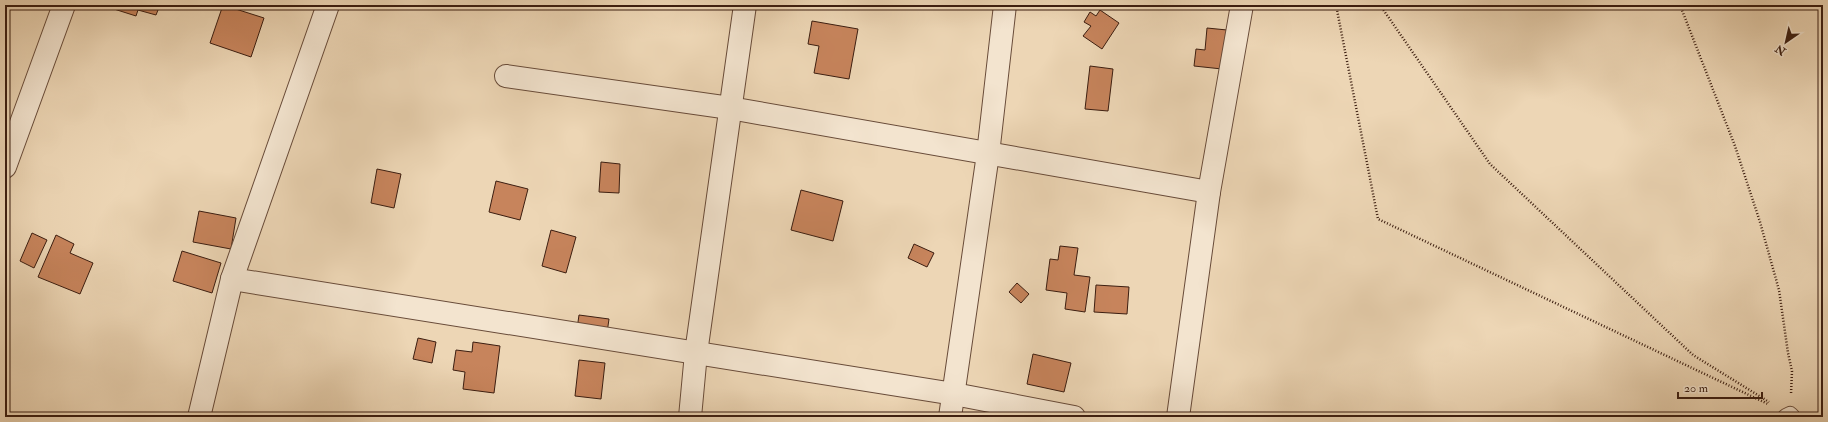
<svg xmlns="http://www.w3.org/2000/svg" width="1828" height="422" font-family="'IM FELL Double Pica',serif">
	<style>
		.building { fill: #c7845c; stroke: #3b1d10 }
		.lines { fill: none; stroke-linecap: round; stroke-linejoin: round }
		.service-casing { stroke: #684b39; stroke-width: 18 }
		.minor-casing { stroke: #684b39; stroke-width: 24 }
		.path { stroke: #3b1d10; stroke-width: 2.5; stroke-dasharray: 1 2; stroke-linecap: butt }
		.service { stroke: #f3e4cf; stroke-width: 16 }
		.minor { stroke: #f3e4cf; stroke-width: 22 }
	</style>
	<rect width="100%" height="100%" fill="#edd6b5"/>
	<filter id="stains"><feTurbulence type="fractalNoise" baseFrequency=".005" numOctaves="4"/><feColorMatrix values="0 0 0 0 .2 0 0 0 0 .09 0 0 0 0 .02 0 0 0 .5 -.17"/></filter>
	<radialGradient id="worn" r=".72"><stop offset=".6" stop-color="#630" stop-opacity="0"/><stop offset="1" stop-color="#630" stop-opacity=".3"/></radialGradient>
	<g class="building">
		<path d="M115 5H160L156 15 138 10 136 16 114 9Z"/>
		<path d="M223 5 264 18 251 57 210 43Z"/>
		<path d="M1100 10 1119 23 1102 49 1083 36 1091 26 1084 22 1090 12 1096 16Z"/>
		<path d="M812 21 858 29 849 79 814 73 819 46 808 44Z"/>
		<path d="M1207 28 1227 30 1222 69 1194 66 1196 49 1205 50Z"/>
		<path d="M1090 66 1113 69 1108 111 1085 109Z"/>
		<path d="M601 162 620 164 619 193 599 192Z"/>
		<path d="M377 169 401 174 394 208 371 203Z"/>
		<path d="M496 181 528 189 520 220 489 212Z"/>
		<path d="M801 190 843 201 833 241 791 230Z"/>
		<path d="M199 211 236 218 231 249 193 242Z"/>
		<path d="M551 230 576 237 566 273 542 266Z"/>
		<path d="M32 233 47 240 34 268 20 261Z"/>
		<path d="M56 235 74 244 70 253 93 263 80 294 38 277Z"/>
		<path d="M914 244 934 253 927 267 908 258Z"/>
		<path d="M1060 246 1078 248 1074 275 1090 277 1085 312 1065 309 1067 293 1046 290 1050 259 1058 260Z"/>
		<path d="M182 251 221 263 212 293 173 281Z"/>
		<path d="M1017 283 1029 294 1021 303 1009 292Z"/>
		<path d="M1096 285 1129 287 1127 314 1094 312Z"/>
		<path d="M579 315 609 319 607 333 577 329Z"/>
		<path d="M418 338 436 342 432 363 413 359Z"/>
		<path d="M473 342 500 346 494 393 463 389 465 372 453 370 456 350 472 352Z"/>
		<path d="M1033 354 1071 363 1064 392 1027 384Z"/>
		<path d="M579 360 605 363 601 399 575 396Z"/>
	</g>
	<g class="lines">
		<g class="service-casing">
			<path id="service" d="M1786 417 1790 415 1792 417"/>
		</g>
		<g class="minor-casing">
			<g id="minor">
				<path d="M506 76 730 108 1209 192"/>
				<path d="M5 167 64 5"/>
				<path d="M232 279 954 394 1074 417"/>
				<path d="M199 417 232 279 328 5"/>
				<path d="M690 417 696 353 745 5"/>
				<path d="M950 417 988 154 1005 5"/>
				<path d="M1178 417 1209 192 1242 5"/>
			</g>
		</g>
		<g class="path">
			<path d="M1336 5 1378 219 1768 404"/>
			<path d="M1380 5 1490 164 1693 355 1769 402"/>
			<path d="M1680 5 1735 146 1760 222 1779 290 1788 353 1792 371 1791 394"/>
		</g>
		<use href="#service" class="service"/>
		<use href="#minor" class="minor"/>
	</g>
	<rect width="1828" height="422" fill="none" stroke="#edd6b5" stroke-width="20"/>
	<rect x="6" y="6" width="1816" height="410" fill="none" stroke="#3b1d10" stroke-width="2"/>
	<rect x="10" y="10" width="1808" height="402" fill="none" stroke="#3b1d10"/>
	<g transform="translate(1786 42) rotate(214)" stroke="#f3e4cf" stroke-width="3" paint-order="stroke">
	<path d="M0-3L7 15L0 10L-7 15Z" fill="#3b1d10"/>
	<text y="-6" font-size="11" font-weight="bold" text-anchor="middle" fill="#3b1d10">N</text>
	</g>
	<path d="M1678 392v6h84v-6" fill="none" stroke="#3b1d10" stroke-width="2"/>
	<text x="1684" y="392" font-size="12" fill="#3b1d10" stroke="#f3e4cf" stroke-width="3" paint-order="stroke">20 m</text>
	<rect width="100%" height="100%" filter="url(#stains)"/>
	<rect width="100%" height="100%" fill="url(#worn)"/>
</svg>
